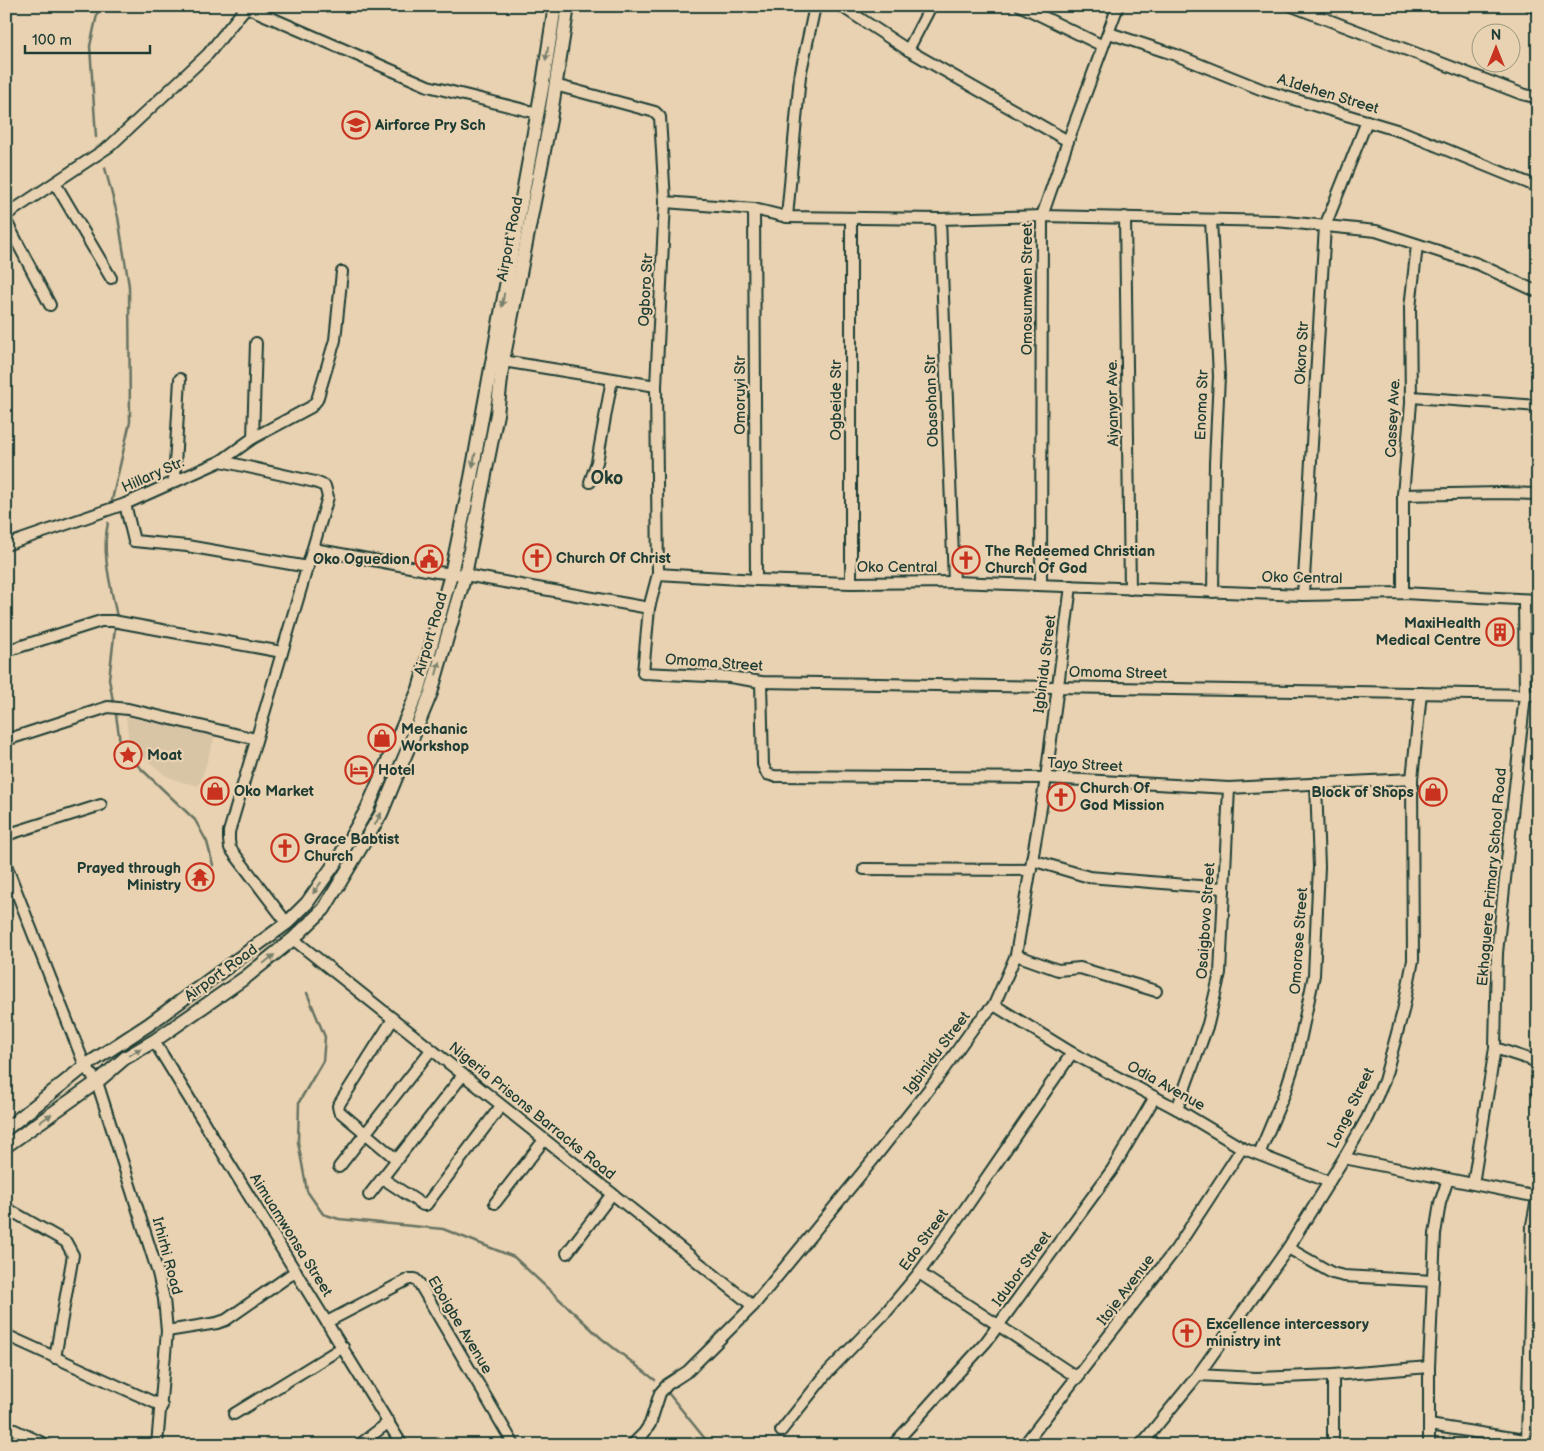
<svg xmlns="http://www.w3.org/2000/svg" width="1544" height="1451" font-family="'Balsamiq Sans',sans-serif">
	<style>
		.built { fill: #d8c5a6 }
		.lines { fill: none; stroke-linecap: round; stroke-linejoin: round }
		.stream { stroke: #687362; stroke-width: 2.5 }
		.minor-casing { stroke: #1f3d34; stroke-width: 14 }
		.major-casing { stroke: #1f3d34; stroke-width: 16 }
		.minor { stroke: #e8d2b1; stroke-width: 10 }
		.major { stroke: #e8d2b1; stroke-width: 12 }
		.oneway { fill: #79806c }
		.labels { text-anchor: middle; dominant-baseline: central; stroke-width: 4.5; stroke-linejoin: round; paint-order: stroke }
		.street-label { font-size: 15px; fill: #1f3d34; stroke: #e8d2b1 }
		.poi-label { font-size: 15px; font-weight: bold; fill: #1f3d34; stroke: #e8d2b1; text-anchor: start }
		.quarter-label { font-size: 18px; font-weight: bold; fill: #1f3d34; stroke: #e8d2b1 }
	</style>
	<rect width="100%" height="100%" fill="#e8d2b1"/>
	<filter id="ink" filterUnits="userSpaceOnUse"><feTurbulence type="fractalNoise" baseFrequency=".02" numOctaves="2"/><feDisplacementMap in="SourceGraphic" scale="10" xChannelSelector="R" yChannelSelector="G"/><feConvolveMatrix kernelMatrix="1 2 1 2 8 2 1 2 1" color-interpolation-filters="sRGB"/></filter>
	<g filter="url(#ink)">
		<path class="built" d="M126 717 216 733 199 786 178 781 165 775 145 758 129 742Z"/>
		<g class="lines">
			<g class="stream">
				<path d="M96 137 90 46 99 6"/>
				<path d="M105 168 118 217 129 286 130 422 112 500"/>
				<path d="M108 523C101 553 111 587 117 617"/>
				<path d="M113 701 109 679 115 628"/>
				<path d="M116 715 120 742 133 761 195 820 207 842 213 865"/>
				<path d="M307 993 325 1037 323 1061 299 1102 298 1142 307 1191 323 1214 339 1219 443 1229 514 1257 601 1338 655 1380"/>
				<path d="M669 1394 710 1445"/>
			</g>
			<g class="minor-casing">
				<g id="minor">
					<path d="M841 6 908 50 1068 141"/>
					<path d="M1021 6 1103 46"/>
					<path d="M1292 6 1522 94 1538 98"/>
					<path d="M1531 6 1538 8"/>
					<path d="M246 7 428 86 537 113"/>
					<path d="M1109 33 1176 55 1263 90 1403 132 1538 187"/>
					<path d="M908 50 931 6"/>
					<path d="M555 85 655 112 660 117 665 202 656 386 658 574 649 608 643 673 730 677 761 682 1538 695"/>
					<path d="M55 183 111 278"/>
					<path d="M665 202 754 209 787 217 940 219 1042 216 1276 221 1376 231 1478 264 1538 292"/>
					<path d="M754 209 756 580"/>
					<path d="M6 215 110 146 208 54 247 6"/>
					<path d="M787 217 800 76 815 6"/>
					<path d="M1125 217 1130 589"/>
					<path d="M851 218V583"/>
					<path d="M940 219 954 582"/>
					<path d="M1211 220 1219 376 1215 463 1213 592"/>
					<path d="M6 221 50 305"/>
					<path d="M503 361 656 386"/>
					<path d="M1411 397 1538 406"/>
					<path d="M253 438 256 343"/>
					<path d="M221 461 253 438 311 407 317 400 335 340 342 272"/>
					<path d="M174 482 180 379"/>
					<path d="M590 482 597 462 612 379"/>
					<path d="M1403 495 1500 493 1538 494"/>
					<path d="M125 504 134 541 187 546 308 567"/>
					<path d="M6 545 125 504 221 461 315 482 325 486 328 497 229 832V840L230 848 287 923"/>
					<path d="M314 549 437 572 465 575 649 608"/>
					<path d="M658 574 756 580 851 583 954 582 1303 595 1403 593 1538 600"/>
					<path d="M1041 585 1042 216 1068 141 1118 6"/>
					<path d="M1403 593V495L1411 403 1410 308 1417 245"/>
					<path d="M1303 595 1325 226 1367 121"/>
					<path d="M6 651 101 621H113L282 652"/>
					<path d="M761 682 763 765 767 774 774 776 1046 778 1229 788 1412 779"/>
					<path d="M6 740 108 707 128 709 256 739"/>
					<path d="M6 835 101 805"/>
					<path d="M1032 860 1089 877 1223 888"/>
					<path d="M6 865 85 1066 97 1082 158 1273 164 1299 167 1331 157 1445"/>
					<path d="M864 869 1031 870"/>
					<path d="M293 939 753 1306"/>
					<path d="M1016 955 1058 970 1080 968 1156 991"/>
					<path d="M994 1005 1072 1053 1177 1109 1242 1148 1329 1182"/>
					<path d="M393 1019 338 1106 339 1111 396 1159"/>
					<path d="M154 1041 402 1445"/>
					<path d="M1495 1048 1538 1062"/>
					<path d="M1538 1062V1093"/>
					<path d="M1177 1109 1208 1024 1220 973 1229 788"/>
					<path d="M1259 1154 1285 1092 1297 1055 1314 975 1319 867 1316 783"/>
					<path d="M1344 1158 1538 1197"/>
					<path d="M339 1167 431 1050"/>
					<path d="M382 1178 423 1205H426L501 1106"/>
					<path d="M1473 1184 1495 1048 1497 953 1525 695 1524 600"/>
					<path d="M369 1195 463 1075"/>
					<path d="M495 1203 544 1140"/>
					<path d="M6 1208 66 1242 73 1255 55 1358"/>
					<path d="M1288 1248 1332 1273 1344 1276 1433 1281"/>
					<path d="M567 1253 612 1194"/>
					<path d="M919 1273 1078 1378"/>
					<path d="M327 1322 409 1279H415L419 1283 514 1445"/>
					<path d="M167 1331 217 1323 226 1320 296 1271"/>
					<path d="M6 1335 162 1406"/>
					<path d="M1198 1375 1256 1378 1333 1375 1429 1367"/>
					<path d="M1333 1375V1445"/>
					<path d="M234 1414 343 1347"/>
					<path d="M1429 1425 1538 1442"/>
					<path d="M6 1426 47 1445"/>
					<path d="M781 1431 827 1373 888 1310 919 1273 965 1209 1072 1053"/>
					<path d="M1143 1441 1154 1445"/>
					<path d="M359 1445 389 1422"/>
					<path d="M632 1445 644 1433 650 1424 660 1393 668 1384 688 1371 753 1306 872 1161 936 1080 976 1024 994 1005 1016 955 1046 778 1071 586"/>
					<path d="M893 1445 986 1342 1112 1170 1155 1097"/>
					<path d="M1024 1445 1176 1249 1242 1148"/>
					<path d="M1141 1445 1198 1375 1288 1248 1344 1158 1367 1118 1384 1081 1403 1011 1413 960 1412 779 1421 693"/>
					<path d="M1429 1445V1367L1435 1234 1440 1203 1448 1179"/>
					<path d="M1527 1445 1532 1225 1538 1193"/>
				</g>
			</g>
			<g class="major-casing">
				<g id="major">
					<path d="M6 1129 85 1066 148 1025 287 923 307 903 340 856 367 809 419 689 451 574 471 478 543 83 555 6"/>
					<path d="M6 1146 97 1082 125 1058 154 1041 246 977 293 939 324 909 381 814 431 693 465 575 497 414 503 361 550 120 568 6"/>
				</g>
			</g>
			<use href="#minor" class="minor"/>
			<use href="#major" class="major"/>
		</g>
		<defs><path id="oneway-solid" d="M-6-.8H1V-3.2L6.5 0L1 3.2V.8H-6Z" transform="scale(1.25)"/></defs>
		<g class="oneway">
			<use href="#oneway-solid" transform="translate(547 54) rotate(99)"/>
			<use href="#oneway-solid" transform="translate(503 300) rotate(100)"/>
			<use href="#oneway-solid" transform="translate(474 460) rotate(101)"/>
			<use href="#oneway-solid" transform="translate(438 668) rotate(-74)"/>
			<use href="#oneway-solid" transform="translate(378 819) rotate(-62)"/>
			<use href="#oneway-solid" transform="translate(317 888) rotate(126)"/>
			<use href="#oneway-solid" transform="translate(269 959) rotate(-39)"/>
			<use href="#oneway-solid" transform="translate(135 1052) rotate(-31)"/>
			<use href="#oneway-solid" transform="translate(46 1118) rotate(-35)"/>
		</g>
	</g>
	<defs>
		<g id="school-ring" transform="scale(1.4375)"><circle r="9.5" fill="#e8d2b1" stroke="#c8321e" stroke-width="1.5"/><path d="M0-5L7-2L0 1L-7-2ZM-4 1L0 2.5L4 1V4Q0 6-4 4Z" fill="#c8321e"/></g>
		<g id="church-ring" transform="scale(1.4375)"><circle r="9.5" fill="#e8d2b1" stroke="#c8321e" stroke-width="1.5"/><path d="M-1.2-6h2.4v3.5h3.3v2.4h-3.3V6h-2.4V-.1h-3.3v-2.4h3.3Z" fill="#c8321e"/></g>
		<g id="civic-ring" transform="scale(1.4375)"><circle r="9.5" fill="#e8d2b1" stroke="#c8321e" stroke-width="1.5"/><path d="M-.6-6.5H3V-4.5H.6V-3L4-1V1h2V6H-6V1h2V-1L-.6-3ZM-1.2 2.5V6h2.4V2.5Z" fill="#c8321e"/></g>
		<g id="building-ring" transform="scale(1.4375)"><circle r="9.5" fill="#e8d2b1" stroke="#c8321e" stroke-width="1.5"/><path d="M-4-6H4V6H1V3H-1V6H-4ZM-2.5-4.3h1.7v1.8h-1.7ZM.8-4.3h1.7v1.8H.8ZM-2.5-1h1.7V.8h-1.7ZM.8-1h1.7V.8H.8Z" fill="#c8321e"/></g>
		<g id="shop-ring" transform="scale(1.4375)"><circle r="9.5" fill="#e8d2b1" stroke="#c8321e" stroke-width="1.5"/><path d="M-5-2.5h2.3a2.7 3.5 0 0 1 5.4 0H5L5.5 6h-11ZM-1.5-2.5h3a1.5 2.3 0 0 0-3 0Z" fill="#c8321e"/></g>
		<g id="sight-ring" transform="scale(1.4375)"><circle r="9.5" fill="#e8d2b1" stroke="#c8321e" stroke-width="1.5"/><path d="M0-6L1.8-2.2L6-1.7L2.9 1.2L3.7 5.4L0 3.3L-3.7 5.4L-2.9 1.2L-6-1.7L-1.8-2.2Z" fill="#c8321e"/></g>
		<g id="hotel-ring" transform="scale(1.4375)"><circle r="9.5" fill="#e8d2b1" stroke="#c8321e" stroke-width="1.5"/><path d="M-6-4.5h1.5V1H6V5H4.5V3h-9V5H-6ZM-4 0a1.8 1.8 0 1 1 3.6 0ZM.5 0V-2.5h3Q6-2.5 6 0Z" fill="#c8321e"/></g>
		<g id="temple-ring" transform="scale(1.4375)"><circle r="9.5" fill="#e8d2b1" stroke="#c8321e" stroke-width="1.5"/><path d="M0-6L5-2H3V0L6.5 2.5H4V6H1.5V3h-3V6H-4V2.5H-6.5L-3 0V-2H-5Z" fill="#c8321e"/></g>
	</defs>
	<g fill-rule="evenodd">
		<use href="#school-ring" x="356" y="125"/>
		<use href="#church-ring" x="537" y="558"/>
		<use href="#civic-ring" x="429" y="559"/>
		<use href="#church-ring" x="966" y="560"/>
		<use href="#building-ring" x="1500" y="632"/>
		<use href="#shop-ring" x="382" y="738"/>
		<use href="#sight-ring" x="128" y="755"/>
		<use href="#hotel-ring" x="359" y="770"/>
		<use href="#shop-ring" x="215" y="791"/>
		<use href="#shop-ring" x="1433" y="792"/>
		<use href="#church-ring" x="1061" y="797"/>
		<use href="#church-ring" x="285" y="848"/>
		<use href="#temple-ring" x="200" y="877"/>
		<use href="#church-ring" x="1187" y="1333"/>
	</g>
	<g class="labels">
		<g class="street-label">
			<text transform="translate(1328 94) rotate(17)">A.Idehen Street</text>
			<text transform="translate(510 239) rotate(-79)">Airport Road</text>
			<text transform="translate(1027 289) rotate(-90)">Omosumwen Street</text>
			<text transform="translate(646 290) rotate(-87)">Ogboro Str</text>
			<text transform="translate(1302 353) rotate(-87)">Okoro Str</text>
			<text transform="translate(740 395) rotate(-90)">Omoruyi Str</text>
			<text transform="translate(836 400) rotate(-90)">Ogbeide Str</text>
			<text transform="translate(932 401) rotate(-92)">Obasohan Str</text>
			<text transform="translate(1113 403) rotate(-91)">Aiyanyor Ave.</text>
			<text transform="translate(1202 405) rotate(-88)">Enoma Str</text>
			<text transform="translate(1393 418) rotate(-87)">Cassey Ave.</text>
			<text transform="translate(153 475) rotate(-24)">Hillary Str.</text>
			<text x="897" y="567">Oko Central</text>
			<text transform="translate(1302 578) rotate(1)">Oko Central</text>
			<text transform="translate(431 634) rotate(-74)">Airport Road</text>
			<text transform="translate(714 663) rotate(4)">Omoma Street</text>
			<text transform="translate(1045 664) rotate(-83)">Igbinidu Street</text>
			<text transform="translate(1118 673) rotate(1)">Omoma Street</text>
			<text transform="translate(1085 765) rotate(3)">Tayo Street</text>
			<text transform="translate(1492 877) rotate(-85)">Ekhaguere Primary School Road</text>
			<text transform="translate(1206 921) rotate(-86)">Osaigbovo Street</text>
			<text transform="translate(1299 941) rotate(-86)">Omorose Street</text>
			<text transform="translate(221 973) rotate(-36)">Airport Road</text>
			<text transform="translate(937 1053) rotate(-53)">Igbinidu Street</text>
			<text transform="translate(1166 1086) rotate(29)">Odia Avenue</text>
			<text transform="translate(1351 1108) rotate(-64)">Longe Street</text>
			<text transform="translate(532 1111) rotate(39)">Nigeria Prisons Barracks Road</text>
			<text transform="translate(291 1235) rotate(58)">Aimuamwonsa Street</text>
			<text transform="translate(924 1240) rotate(-54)">Edo Street</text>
			<text transform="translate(167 1256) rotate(75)">Irhirhi Road</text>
			<text transform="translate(1022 1269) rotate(-54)">Idubor Street</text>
			<text transform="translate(1126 1290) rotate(-53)">Itoje Avenue</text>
			<text transform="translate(460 1325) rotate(59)">Eboigbe Avenue</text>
		</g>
		<g class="poi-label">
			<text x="375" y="125">Airforce Pry Sch</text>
			<text x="985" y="551">The Redeemed Christian<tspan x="985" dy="17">Church Of God</tspan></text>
			<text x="556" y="558">Church Of Christ</text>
			<text x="410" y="559" text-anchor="end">Oko Oguedion</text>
			<text x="1481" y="623" text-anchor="end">MaxiHealth<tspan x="1481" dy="17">Medical Centre</tspan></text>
			<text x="401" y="729">Mechanic<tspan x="401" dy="17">Workshop</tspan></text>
			<text x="147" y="755">Moat</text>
			<text x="378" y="770">Hotel</text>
			<text x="1080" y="788">Church Of<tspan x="1080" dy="17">God Mission</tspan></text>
			<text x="234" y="791">Oko Market</text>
			<text x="1414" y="792" text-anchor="end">Block of Shops</text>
			<text x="304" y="839">Grace Babtist<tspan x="304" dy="17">Church</tspan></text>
			<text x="181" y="868" text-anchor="end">Prayed through<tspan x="181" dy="17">Ministry</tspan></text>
			<text x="1206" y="1324">Excellence intercessory<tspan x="1206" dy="17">ministry int</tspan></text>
		</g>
		<g class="quarter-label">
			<text x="607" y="478">Oko</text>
		</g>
	</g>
	<rect width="1544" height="1451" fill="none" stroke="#e8d2b1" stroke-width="25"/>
	<rect x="12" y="12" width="1519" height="1426" fill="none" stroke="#1f3d34" stroke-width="2" filter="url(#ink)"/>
	<g transform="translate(1496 48)"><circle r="24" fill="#e8d2b1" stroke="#98967f"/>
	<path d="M0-4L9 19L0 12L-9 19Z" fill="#c8321e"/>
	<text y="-8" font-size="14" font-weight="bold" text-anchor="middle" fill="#1f3d34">N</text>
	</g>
	<path d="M25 45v8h125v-8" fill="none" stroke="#1f3d34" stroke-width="2.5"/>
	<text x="32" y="45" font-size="15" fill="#1f3d34" stroke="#e8d2b1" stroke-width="4" paint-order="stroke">100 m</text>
</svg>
